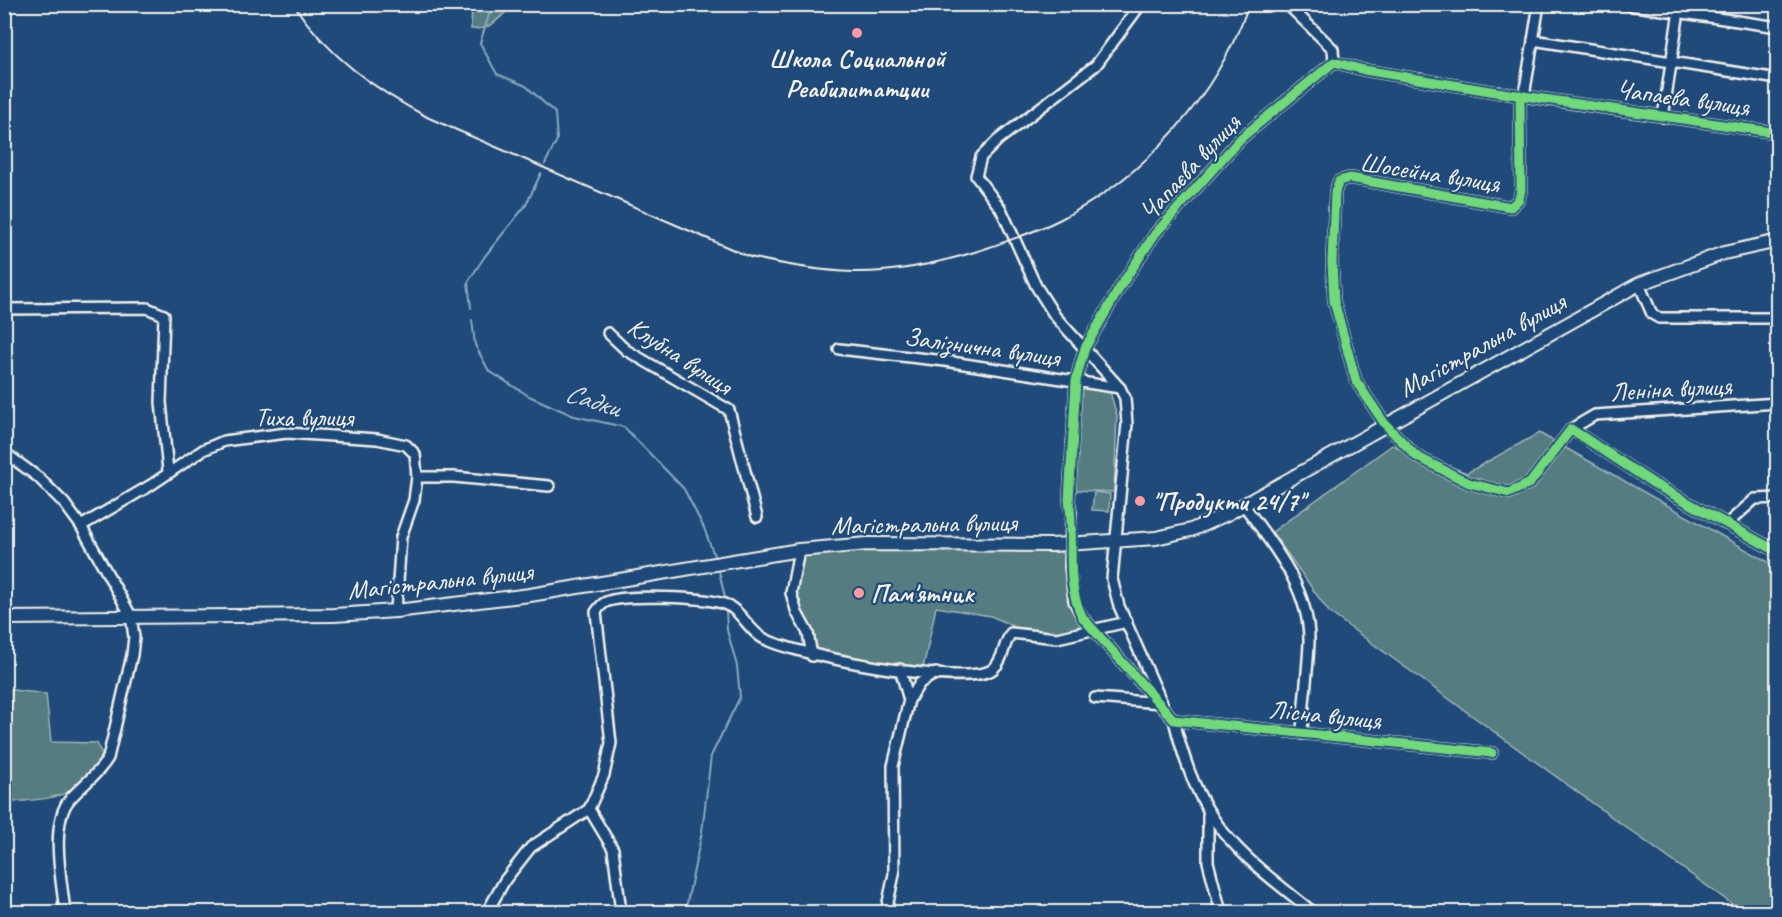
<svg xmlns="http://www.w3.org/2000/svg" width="1782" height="917" font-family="Caveat,sans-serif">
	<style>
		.green { fill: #557b81; stroke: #a4b6b4; stroke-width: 1.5 }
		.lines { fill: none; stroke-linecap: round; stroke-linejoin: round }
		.stream { stroke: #8ca9bf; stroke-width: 2 }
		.minor-casing { stroke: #f4f1e8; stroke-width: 14 }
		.major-casing { stroke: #f4f1e8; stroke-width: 16 }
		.minor { stroke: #1f4a7a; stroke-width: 9 }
		.major { stroke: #1f4a7a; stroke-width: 12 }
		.rail { stroke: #f4f1e8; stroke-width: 2 }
		.minor-bridge-casing { stroke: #f4f1e8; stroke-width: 14; stroke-linecap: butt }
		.minor-bridge { stroke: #1f4a7a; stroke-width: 9 }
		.cycleway-casing { stroke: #1f4a7a; stroke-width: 13 }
		.cycleway { stroke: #71d979; stroke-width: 9 }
		.poi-dot { fill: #ff9aa2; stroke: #1f4a7a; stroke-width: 2 }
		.labels { text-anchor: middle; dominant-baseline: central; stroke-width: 4.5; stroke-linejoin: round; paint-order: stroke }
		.poi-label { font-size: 26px; font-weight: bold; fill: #f4f1e8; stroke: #1f4a7a; text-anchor: start }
		.street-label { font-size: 26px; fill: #f4f1e8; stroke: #1f4a7a }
		.water-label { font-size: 27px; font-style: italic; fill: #dadfde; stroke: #1f4a7a }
	</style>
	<rect width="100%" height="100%" fill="#1f4a7a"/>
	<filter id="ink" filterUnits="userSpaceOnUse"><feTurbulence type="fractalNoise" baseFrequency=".0167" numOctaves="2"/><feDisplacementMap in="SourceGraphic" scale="12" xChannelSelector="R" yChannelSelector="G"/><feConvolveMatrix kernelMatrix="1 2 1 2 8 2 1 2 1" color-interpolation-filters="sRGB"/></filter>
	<g filter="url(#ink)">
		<g class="green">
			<path d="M472 5V4L513 5C500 17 491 31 471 29Z"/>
			<path d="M1082 388 1110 392 1117 415 1114 492 1075 490Z"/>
			<path d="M1539 433 1777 567V912H1743L1329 612 1272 532 1392 445 1467 473Z"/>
			<path d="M1094 492 1110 494 1109 511 1092 510Z"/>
			<path d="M869 549 1064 552 1070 601 1083 627 1057 633 1017 628 991 616 936 607 923 669 818 653 813 650 795 595 803 554Z"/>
			<path d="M4 689 46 694 51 742 97 743 103 758C71 802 56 797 5 803Z"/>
		</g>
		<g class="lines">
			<g class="stream">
				<path d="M496 4 490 12 480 43 497 74 526 86 555 113 557 140 545 164"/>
				<path d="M471 308 468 282 485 256 526 205 541 173"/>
				<path d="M472 320 475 345 489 371 529 396 574 416 624 427 684 489 704 528 715 558"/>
				<path d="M719 571 725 598"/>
				<path d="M685 912 702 832 711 756 740 697 737 666 727 630 726 610"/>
			</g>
			<g class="minor-casing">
				<g id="minor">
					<path d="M1141 4 1096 65 998 140 981 157 976 176 1001 209 1036 286 1055 316 1120 388 1125 398 1127 424 1112 579 1119 606 1162 703"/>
					<path d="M1287 4 1333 49 1334 62"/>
					<path d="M1622 4 1778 27"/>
					<path d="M1533 40 1778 79"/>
					<path d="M1520 95 1521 190 1519 199 1511 207 1350 178 1339 181 1335 192 1332 261 1334 301 1356 381 1385 424 1416 456 1469 483 1509 493 1530 483 1571 429 1656 485 1778 552"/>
					<path d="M1524 96 1539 4"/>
					<path d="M1663 117 1680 4"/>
					<path d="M1639 284 1652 314 1659 318H1778"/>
					<path d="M4 309 147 308 164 315 161 402 168 471"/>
					<path d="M608 333 626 350 729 410 757 517"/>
					<path d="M839 349 945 361 1120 388"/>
					<path d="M1571 429 1595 415 1778 403"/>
					<path d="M4 452 39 478 64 503 81 526 131 616 134 637 132 655 108 758C98 775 83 784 70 799 49 823 62 882 65 912"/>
					<path d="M417 477H454L549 486"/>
					<path d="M1243 504C1273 545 1310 589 1309 642 1308 673 1303 703 1302 734"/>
					<path d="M1071 513 1069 500 1076 381 1080 365 1085 348 1122 284 1155 234 1241 138 1334 62 1364 70 1496 92 1778 133"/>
					<path d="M1727 524 1755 499 1778 498"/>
					<path d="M81 526 151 485 203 450 224 441 287 433 377 439 406 445 415 454 417 477 414 500 401 537 396 611"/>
					<path d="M799 550 791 593 797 613 808 633 812 656"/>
					<path d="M1070 567 1074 601 1083 618 1174 720 1492 753"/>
					<path d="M900 669 909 700 920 683 936 673"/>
					<path d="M1095 698 1162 703"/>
					<path d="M1174 720C1199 824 1233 849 1313 912"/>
					<path d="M589 809 613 849 621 912"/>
					<path d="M1208 815V862L1221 912"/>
					<path d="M487 912 505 880 531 847 589 809 604 775 611 743 596 612C598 609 602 604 606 602 623 594 705 597 724 604 740 609 748 629 761 637 790 655 969 689 993 669 1004 660 1003 644 1011 633L1057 638 1127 622"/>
					<path d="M886 912 894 874 893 766 909 700"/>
				</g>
			</g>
			<g class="major-casing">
				<path id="major" d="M4 618 334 615 396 611 530 595 799 550 868 544 1052 545 1156 538 1191 530 1227 514 1639 284 1724 253 1778 241"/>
			</g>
			<use href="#minor" class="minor"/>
			<use href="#major" class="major"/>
			<path class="rail" d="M293 4C329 57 374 89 429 118L750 257C785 265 818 271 853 272 895 273 939 263 978 251 1005 242 1033 233 1059 220 1145 177 1217 96 1249 4"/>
			<g class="minor-bridge-casing">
				<path id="minor-bridge" d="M1070 567 1071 513"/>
			</g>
			<use href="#minor-bridge" class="minor-bridge"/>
			<g class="cycleway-casing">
				<g id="cycleway">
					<path d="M1520 95 1521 190 1519 199 1511 207 1350 178 1339 181 1335 192 1332 261 1334 301 1356 381 1385 424 1416 456 1469 483 1509 493 1530 483 1571 429 1656 485 1778 552"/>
					<path d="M1492 753 1174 720 1083 618C1063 580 1076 540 1069 500L1076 381 1080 365 1085 348 1122 284 1155 234 1241 138 1334 62 1364 70 1496 92 1778 133"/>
				</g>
			</g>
			<use href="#cycleway" class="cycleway"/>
		</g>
	</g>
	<g class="poi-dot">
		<circle cx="857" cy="33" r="6"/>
		<circle cx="1140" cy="501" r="6"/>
		<circle cx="859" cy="593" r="6"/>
	</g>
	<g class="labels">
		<g class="poi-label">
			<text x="857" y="58" text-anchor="middle">Школа Социальной<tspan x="857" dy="30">Реабилитатции</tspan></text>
			<text x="1152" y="501">"Продукти 24/7"</text>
			<text x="871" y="593">Пам'ятник</text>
		</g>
		<g class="street-label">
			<text transform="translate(1683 98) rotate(8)">Чапаєва вулиця</text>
			<text transform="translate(1190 167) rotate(-47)">Чапаєва вулиця</text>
			<text transform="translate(1430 173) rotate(9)">Шосейна вулиця</text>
			<text transform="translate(1482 345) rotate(-29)">Магістральна вулиця</text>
			<text transform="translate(982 347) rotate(8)">Залізнична вулиця</text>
			<text transform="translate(680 356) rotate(33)">Клубна вулиця</text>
			<text transform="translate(1671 389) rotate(-3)">Леніна вулиця</text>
			<text x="304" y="417">Тиха вулиця</text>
			<text transform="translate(924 524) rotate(-1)">Магістральна вулиця</text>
			<text transform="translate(440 581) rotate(-6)">Магістральна вулиця</text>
			<text transform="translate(1325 715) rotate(6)">Лісна вулиця</text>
		</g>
		<g class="water-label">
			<text transform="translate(593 400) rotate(18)">Садки</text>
		</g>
	</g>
	<rect width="1782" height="917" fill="none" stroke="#1f4a7a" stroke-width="24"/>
	<rect x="12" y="12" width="1758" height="893" fill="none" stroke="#f4f1e8" stroke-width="2" filter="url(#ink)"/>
</svg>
